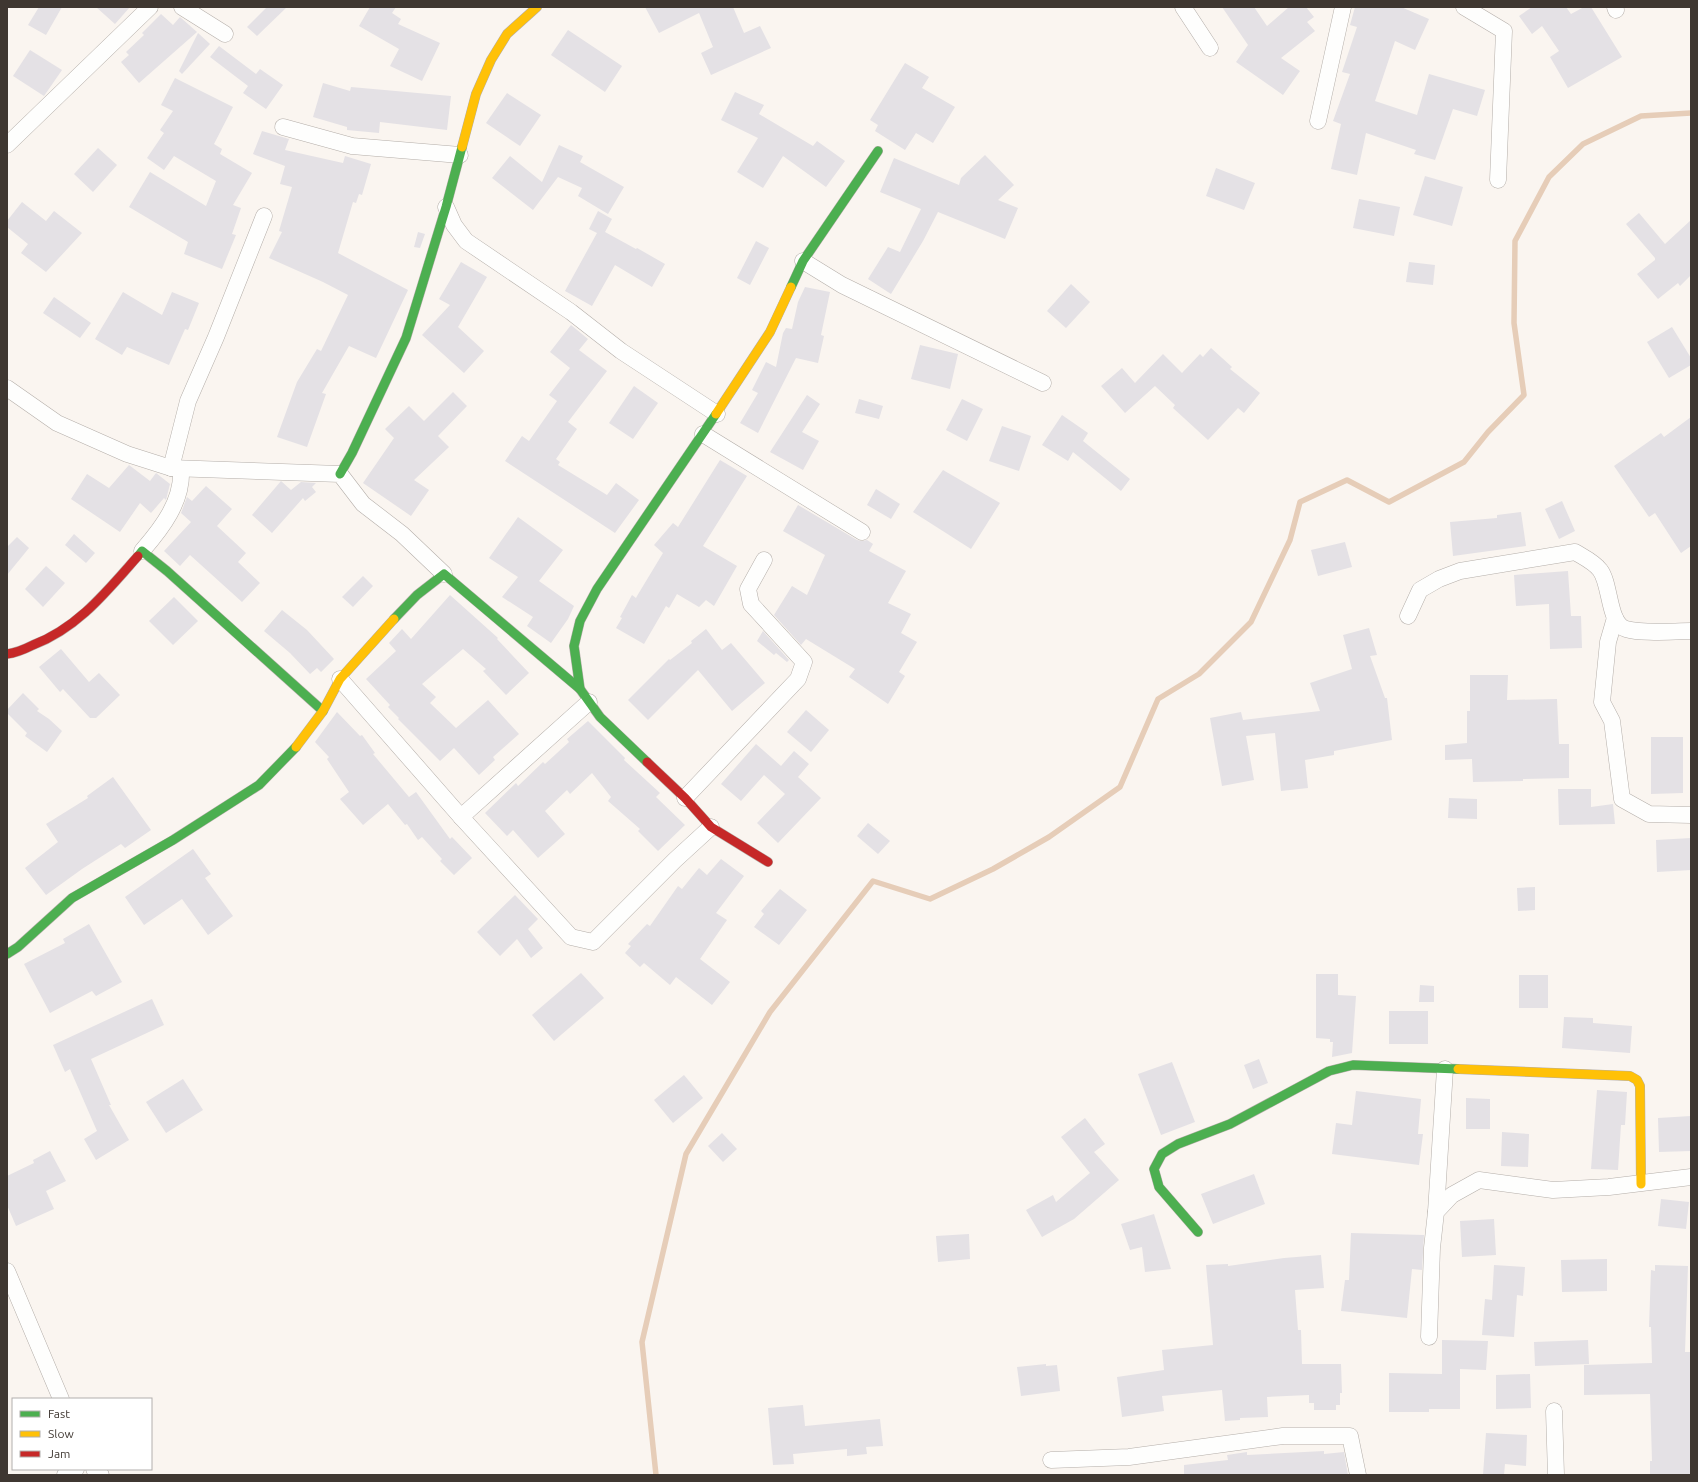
<svg xmlns="http://www.w3.org/2000/svg" width="1698" height="1482" font-family="Ubuntu,sans-serif">
	<style>
		.lines { fill: none; stroke-linecap: round; stroke-linejoin: round }
		.stream { stroke: #e6cdb8; stroke-width: 5.5 }
		.building { fill: #e4e1e5 }
		.street-casing { stroke: #b4aea9; stroke-width: 17 }
		.fast-casing { stroke: #b4aea9; stroke-width: 10 }
		.slow-casing { stroke: #b4aea9; stroke-width: 10 }
		.jam-casing { stroke: #b4aea9; stroke-width: 10 }
		.street { stroke: #fefefd; stroke-width: 16 }
		.fast { stroke: #4caf50; stroke-width: 9 }
		.slow { stroke: #ffc107; stroke-width: 9 }
		.jam { stroke: #c62828; stroke-width: 9 }
	</style>
	<rect width="100%" height="100%" fill="#faf5f0"/>
	<g class="lines">
		<path class="stream" d="M656 1475 642 1342 686 1154 770 1012 873 881 930 899 993 869 1049 837 1120 787 1158 699 1199 674 1251 622 1290 540 1300 502 1347 480 1389 502 1464 462 1488 432 1524 395 1514 323 1515 241 1549 177 1583 144 1641 116 1691 113"/>
	</g>
	<g class="building">
		<path d="M39 7H62L46 35 28 25Z"/>
		<path d="M96 7H130L115 24Z"/>
		<path d="M267 7H287L257 36 247 27Z"/>
		<path d="M370 7H396L392 13 401 19 398 24 440 43 422 81 390 66 399 49 359 26Z"/>
		<path d="M645 7H733L744 33 760 26 771 48 711 75 701 53 713 47 699 13 659 33Z"/>
		<path d="M1222 7H1254L1267 26 1289 7H1306L1314 17 1307 22 1315 31 1281 58 1300 71 1283 95 1236 62 1248 45Z"/>
		<path d="M1355 7H1401L1429 19 1415 50 1395 41 1375 101 1417 115 1429 74 1485 90 1477 116 1453 109 1435 160 1414 154 1416 150 1366 133 1357 175 1331 169 1341 124 1333 121 1350 74 1342 72 1357 27 1350 25Z"/>
		<path d="M1532 7H1566L1571 14 1584 7H1591L1622 57 1568 88 1550 57 1559 51 1542 26 1532 34 1519 16Z"/>
		<path d="M161 14 173 25 180 17 197 32 139 83 121 62 129 55 126 52 144 35 142 33Z"/>
		<path d="M568 30 622 66 605 92 551 55Z"/>
		<path d="M198 33 210 44 182 74 179 71Z"/>
		<path d="M219 46 256 74 260 69 283 85 266 109 243 93 248 86 210 57Z"/>
		<path d="M30 50 62 70 44 96 13 76Z"/>
		<path d="M905 63 929 77 922 88 955 107 933 143 916 133 905 150 875 131 878 125 870 120Z"/>
		<path d="M175 78 233 107 214 144 222 149 220 154 252 173 233 205 241 208 232 234 236 235 222 269 184 254 188 242 129 207 150 172 206 206 216 181 174 156 164 170 147 158 164 133 160 130 173 111 161 105Z"/>
		<path d="M323 83 350 91 351 87 451 96 447 130 380 122 379 133 347 130V127L313 117Z"/>
		<path d="M735 92 764 105 759 114 813 146 817 141 845 161 826 187 783 156 763 188 737 172 758 138 721 120Z"/>
		<path d="M507 93 541 115 520 146 486 123Z"/>
		<path d="M262 131 289 139 285 150 343 163 345 156 371 164 362 195 359 194 356 203 353 202 338 253 408 290 376 358 349 346 322 393 326 394 307 447 277 437 297 382 317 349 321 351 348 295 323 282 269 258 282 232 279 231 292 187 280 184 285 166 253 154Z"/>
		<path d="M559 145 583 156 580 162 624 187 608 214 578 196 582 188 558 177 533 210 492 178 510 156 542 182Z"/>
		<path d="M98 148 117 165 93 192 74 174Z"/>
		<path d="M985 155 1014 185 998 200 1018 208 1005 239 938 212 923 241 891 294 868 279 888 247 900 252 921 209 880 192 894 158 959 185 961 178Z"/>
		<path d="M1216 168 1255 183 1244 210 1206 196Z"/>
		<path d="M1425 176 1463 187 1452 226 1413 215Z"/>
		<path d="M1359 199 1400 207 1394 236 1353 228Z"/>
		<path d="M22 202 46 221 54 211 82 233 46 272 21 253 28 244 7 227V221Z"/>
		<path d="M598 211 612 219 605 232 636 249 637 248 665 264 652 287 615 265 592 306 565 291 597 233 589 229Z"/>
		<path d="M1639 213 1665 244 1691 220V275L1680 286 1678 283 1658 299 1637 274 1655 260V258L1626 224Z"/>
		<path d="M418 232 425 234 420 248 414 247Z"/>
		<path d="M756 241 769 248 750 285 737 278Z"/>
		<path d="M461 262 487 277 458 327 484 351 464 373 422 335 450 305 439 299Z"/>
		<path d="M1409 262 1435 265 1433 285 1406 282Z"/>
		<path d="M1071 284 1090 302 1066 328 1047 311Z"/>
		<path d="M805 287 830 292 821 335 824 336 818 363 796 358 758 433 740 423 758 393 752 390 766 362 776 367 783 333 786 328 792 329 798 302Z"/>
		<path d="M123 292 162 315 172 292 199 303 188 330 185 329 169 365 127 347 122 355 95 339Z"/>
		<path d="M54 297 91 323 80 338 43 313Z"/>
		<path d="M571 325 588 339 579 350 607 371 568 422 577 429 556 459 560 462 558 465 607 495 616 483 639 500 615 533 505 461 522 436 529 441 557 401 549 395 570 368 550 352Z"/>
		<path d="M1672 327 1691 358V365L1669 378 1647 342Z"/>
		<path d="M920 345 958 354 950 389 911 379Z"/>
		<path d="M1211 348 1232 367 1230 369 1260 393 1244 413 1238 408 1208 440 1173 408 1175 405 1155 386 1125 413 1101 386 1122 368 1135 383 1163 354 1182 373 1200 354 1203 357Z"/>
		<path d="M634 386 658 403 633 439 609 423Z"/>
		<path d="M453 392 467 406 438 436 449 447 414 480 429 490 411 516 363 483 394 438 385 429 409 406 424 421Z"/>
		<path d="M807 395 820 404 802 432 819 441 803 470 770 452Z"/>
		<path d="M859 399 883 406 879 419 855 413Z"/>
		<path d="M962 399 983 409 967 441 946 430Z"/>
		<path d="M1062 415 1088 433 1083 441 1130 479 1121 491 1073 452 1068 461 1042 445Z"/>
		<path d="M1691 417V546L1681 553 1655 513 1649 517 1614 466 1661 433 1664 437Z"/>
		<path d="M1002 426 1031 436 1019 471 989 461Z"/>
		<path d="M720 460 747 476 703 546 737 566 714 606 706 600 699 607 677 594 669 608 666 606 644 644 616 628 622 618 620 617 632 595 636 598 637 596 663 553 654 545 673 523 678 527Z"/>
		<path d="M129 465 150 481 156 473 170 484 166 500 164 498 151 513 140 503 120 532 71 499 87 474 109 488Z"/>
		<path d="M943 470 1000 503 971 549 913 512Z"/>
		<path d="M281 481 291 490 301 482 316 483 312 487 316 492 305 501 303 498 272 533 252 515Z"/>
		<path d="M206 486 232 509 217 526 246 553 238 562 260 583 242 602 190 555 180 566 164 551 191 522 181 513 187 497 192 501Z"/>
		<path d="M876 489 900 504 891 519 867 505Z"/>
		<path d="M1562 501 1575 531 1559 539 1545 509Z"/>
		<path d="M798 505 857 540 862 541 867 540 873 544 869 551 906 571 888 603 911 614 901 633 917 642 899 672 905 676 888 704 849 677 855 669 806 639 801 645 774 615 792 586 807 595 825 555 783 531Z"/>
		<path d="M1521 512 1526 546 1453 556 1450 522 1497 518V515Z"/>
		<path d="M518 517 563 550 539 581 574 606 568 619 551 643 527 626 533 617 502 597 518 577 489 558Z"/>
		<path d="M74 534 95 553 86 563 65 545Z"/>
		<path d="M17 537 29 548 7 575V547Z"/>
		<path d="M1345 542 1352 567 1318 576 1311 550Z"/>
		<path d="M46 566 65 583 43 607 25 589Z"/>
		<path d="M1568 571 1571 616H1581L1582 648 1550 649 1549 604 1516 606 1514 575Z"/>
		<path d="M363 576 373 586 353 607 342 597Z"/>
		<path d="M450 595 498 638 497 639 529 673 506 695 483 671 486 669 463 649 422 684 436 697 430 703 456 728 488 700 519 734 493 757 495 760 479 775 454 748 440 761 398 719 399 718 388 707 390 705 366 679 396 651 389 643 402 629 411 639Z"/>
		<path d="M174 597 198 621 173 645 149 621Z"/>
		<path d="M282 610 307 630 334 659 321 672 317 668 310 674 290 653 264 631Z"/>
		<path d="M1369 628 1377 655 1370 656 1385 698H1387L1392 740 1334 751V755L1305 760 1308 788 1281 791 1275 733 1246 736 1254 780 1222 786 1210 718 1241 712 1243 720 1320 711 1310 683 1352 669 1343 635Z"/>
		<path d="M706 629 722 650 731 643 765 683 732 711 698 670 648 720 628 700 669 659 670 660 692 643 691 641Z"/>
		<path d="M763 631 789 660 787 662 776 653 774 655 757 641Z"/>
		<path d="M61 649 89 682 99 673 120 695 96 718H90L63 689 60 692 39 667Z"/>
		<path d="M1470 675H1508L1507 700 1557 699 1559 744H1569V778L1523 779V781L1473 782 1472 759 1445 760V745L1467 743V711H1470Z"/>
		<path d="M23 693 39 709 37 711 49 719 62 731 47 752 25 736 27 733 7 713V710Z"/>
		<path d="M806 710 829 730 811 752 787 732Z"/>
		<path d="M337 712 360 736 362 735 375 753 373 754 409 797 416 792 450 839 452 837 472 858 454 875 440 861 442 859 422 837 418 840 407 824 405 825 388 804 363 825 340 799 349 792 327 759 329 757 315 742Z"/>
		<path d="M588 721 625 758 624 760 660 793 656 797 685 825 658 851 638 831 640 829 608 801 611 797 592 773 570 794 567 790 545 811 565 834 538 858 513 830 507 836 485 813 516 783 518 786 543 762 545 764 569 742 567 739Z"/>
		<path d="M1651 737H1683V793L1651 794Z"/>
		<path d="M756 744 781 766 794 751 809 764 798 777 821 798 778 843 757 823 785 794 764 775 741 801 721 784Z"/>
		<path d="M113 777 151 830 125 848 121 844 82 869 46 895 25 868 58 842 46 824 88 798 87 796Z"/>
		<path d="M1558 789H1591V807L1613 804 1615 824 1559 825Z"/>
		<path d="M1449 798 1477 799V819L1448 818Z"/>
		<path d="M868 823 890 841 878 854 857 836Z"/>
		<path d="M1691 838V870L1657 872 1656 840Z"/>
		<path d="M193 849 211 874 205 878 233 916 208 935 182 899 144 925 125 897Z"/>
		<path d="M721 859 744 876 716 913 727 920 700 959 730 982 712 1005 676 977 670 985 644 963 640 967 625 953 631 946 628 944 647 924 650 926 678 886 682 889 699 868 707 875Z"/>
		<path d="M1535 887V910L1518 911 1517 888Z"/>
		<path d="M780 889 807 910 779 945 754 927 764 914 761 911Z"/>
		<path d="M515 895 538 919 528 929 543 948 531 958 517 939 500 956 477 932Z"/>
		<path d="M89 924 122 982 96 996 92 991 50 1013 24 964 65 943 63 939Z"/>
		<path d="M581 973 604 998 554 1041 532 1015Z"/>
		<path d="M1316 974H1338V995L1356 996 1352 1053 1332 1057 1333 1042H1330V1039L1316 1038Z"/>
		<rect x="1519" y="975" width="29" height="33"/>
		<path d="M1420 985 1434 986V1002H1419Z"/>
		<path d="M152 999 164 1025 91 1059 111 1105H109L129 1140 96 1160 84 1139 97 1131 70 1069 65 1072 53 1045Z"/>
		<rect x="1389" y="1011" width="39" height="33"/>
		<path d="M1564 1017 1593 1018V1023L1632 1026 1630 1053 1562 1048Z"/>
		<path d="M1259 1059 1268 1083 1253 1089 1244 1065Z"/>
		<path d="M1172 1062 1195 1122 1161 1135 1138 1074Z"/>
		<path d="M684 1075 703 1098 673 1123 654 1100Z"/>
		<path d="M183 1079 203 1110 166 1133 146 1102Z"/>
		<path d="M1597 1090 1627 1092 1625 1125H1621L1618 1170 1591 1169Z"/>
		<path d="M1356 1091 1421 1099 1418 1134H1423L1419 1165 1332 1154 1336 1123 1352 1125Z"/>
		<path d="M1466 1098 1490 1099V1129H1466Z"/>
		<path d="M1691 1116V1151L1659 1152 1658 1118Z"/>
		<path d="M1085 1118 1105 1144 1094 1152 1119 1180 1074 1219 1042 1237 1026 1210 1053 1195 1056 1202 1090 1173 1061 1137Z"/>
		<path d="M1502 1132 1529 1134 1528 1167 1501 1166Z"/>
		<path d="M722 1133 737 1149 723 1162 708 1146Z"/>
		<path d="M50 1151 66 1181 46 1191 54 1209 16 1226 7 1205V1176L34 1163 33 1160Z"/>
		<path d="M1254 1174 1265 1204 1213 1224 1201 1194Z"/>
		<path d="M1661 1199 1689 1202 1686 1229 1658 1226Z"/>
		<path d="M1154 1214 1171 1269 1145 1272 1142 1247 1130 1250 1121 1224Z"/>
		<path d="M1494 1219 1496 1255 1462 1257 1460 1221Z"/>
		<path d="M1351 1233 1424 1235 1422 1270 1412 1269 1407 1318 1341 1311 1345 1280H1349Z"/>
		<path d="M969 1234 970 1259 938 1262 936 1236Z"/>
		<path d="M1321 1255 1324 1288 1295 1290 1298 1330H1301L1302 1364H1341L1342 1393H1340V1405H1336V1410H1314V1403H1309V1395L1267 1397 1268 1417 1240 1418V1420L1225 1421 1222 1390 1162 1396 1164 1411 1122 1417 1117 1377 1164 1370 1162 1350 1213 1345 1206 1265 1228 1264V1266L1284 1258Z"/>
		<path d="M1607 1259V1291L1562 1292 1561 1260Z"/>
		<path d="M1494 1265 1525 1267 1523 1296 1517 1295 1514 1337 1482 1335 1485 1299 1492 1300Z"/>
		<path d="M1655 1265 1688 1266 1685 1352H1691V1475H1650V1461H1652L1650 1394 1584 1395V1365L1652 1363 1651 1327H1649L1651 1270 1655 1271Z"/>
		<path d="M1442 1340 1488 1341 1486 1370 1460 1369V1409H1429V1412H1389V1373L1442 1374Z"/>
		<path d="M1588 1340 1589 1364 1535 1366 1534 1342Z"/>
		<path d="M1046 1364V1366L1057 1365 1060 1391 1021 1396 1017 1367Z"/>
		<path d="M1530 1374 1531 1408 1496 1409V1375Z"/>
		<path d="M803 1405 805 1426 880 1419 883 1446 866 1447 867 1454 847 1456V1449L793 1454 794 1464 773 1465 768 1408Z"/>
		<path d="M1486 1433 1527 1435 1526 1466 1505 1464 1504 1475H1483Z"/>
		<path d="M1324 1451V1454L1344 1452 1348 1475H1184V1465L1228 1460 1227 1455 1247 1452V1455Z"/>
	</g>
	<g class="lines">
		<g class="street-casing">
			<g id="street">
				<path d="M182 7 225 34"/>
				<path d="M1183 7 1210 48"/>
				<path d="M1464 7 1504 31 1498 180"/>
				<path d="M1615 7 1616 10"/>
				<path d="M1318 121 1343 7"/>
				<path d="M283 127 352 146 460 155"/>
				<path d="M7 145 150 7"/>
				<path d="M446 207 454 225 466 241 571 312 621 351 717 414"/>
				<path d="M803 261 842 285 1043 383"/>
				<path d="M7 388 57 423 127 454 171 468 340 474 363 504 402 534 444 574"/>
				<path d="M703 434 862 532"/>
				<path d="M171 468 188 401 216 337 264 216"/>
				<path d="M142 551C162 528 183 501 181 469"/>
				<path d="M1408 616 1420 590 1439 579 1460 571 1575 552C1583 557 1594 562 1600 570 1611 584 1608 624 1626 629 1643 634 1673 631 1691 631"/>
				<path d="M1615 618 1608 642 1602 702 1612 721 1622 799 1649 814 1691 815"/>
				<path d="M340 679 461 817 571 937 593 942 675 860 711 827"/>
				<path d="M685 798 798 679 804 662 751 604 748 589 764 560"/>
				<path d="M461 817 589 702"/>
				<path d="M1436 1212 1445 1069"/>
				<path d="M7 1271 61 1399"/>
				<path d="M1429 1337 1432 1248 1436 1212 1452 1195 1479 1180 1553 1190 1609 1187 1691 1177"/>
				<path d="M1554 1411 1556 1475"/>
				<path d="M1051 1460 1129 1457 1283 1436H1350L1358 1475"/>
				<path d="M94 1469 101 1475"/>
				<path d="M65 1475 76 1469"/>
			</g>
		</g>
		<g class="fast-casing">
			<g id="fast">
				<path d="M791 287 803 261 878 151"/>
				<path d="M340 474 352 453 406 338 446 207 462 147"/>
				<path d="M138 556 142 551 167 571 323 711"/>
				<path d="M394 619 417 595 444 574 580 689"/>
				<path d="M647 762 600 717 580 689 574 646 580 621 597 589 716 414"/>
				<path d="M7 954 18 947 72 898 173 840 259 785 296 747"/>
				<path d="M1198 1232 1159 1187 1154 1169 1162 1154 1178 1144 1230 1124 1329 1071 1353 1065 1458 1069"/>
			</g>
		</g>
		<g class="slow-casing">
			<g id="slow">
				<path d="M462 147 476 94 491 60 507 34 537 7"/>
				<path d="M716 414 770 332 791 287"/>
				<path d="M296 747 323 711 340 679 394 619"/>
				<path d="M1458 1069 1630 1076 1637 1080 1640 1086 1641 1184"/>
			</g>
		</g>
		<g class="jam-casing">
			<g id="jam">
				<path d="M7 654C16 653 25 649 33 645 78 628 107 591 138 556"/>
				<path d="M647 762 685 798 711 827 768 862"/>
			</g>
		</g>
		<use href="#street" class="street"/>
		<use href="#fast" class="fast"/>
		<use href="#slow" class="slow"/>
		<use href="#jam" class="jam"/>
	</g>
	<rect width="1698" height="1482" fill="none" stroke="#3f3731" stroke-width="16"/>
	<rect x="12" y="1398" width="140" height="72" fill="#ffffff" stroke="#b2afad"/>
	<rect x="20" y="1411" width="20" height="6" fill="#4caf50" stroke="#b2afad"/>
	<text x="48" y="1418" font-size="12" fill="#3f3731">Fast</text>
	<rect x="20" y="1431" width="20" height="6" fill="#ffc107" stroke="#b2afad"/>
	<text x="48" y="1438" font-size="12" fill="#3f3731">Slow</text>
	<rect x="20" y="1451" width="20" height="6" fill="#c62828" stroke="#b2afad"/>
	<text x="48" y="1458" font-size="12" fill="#3f3731">Jam</text>
</svg>
